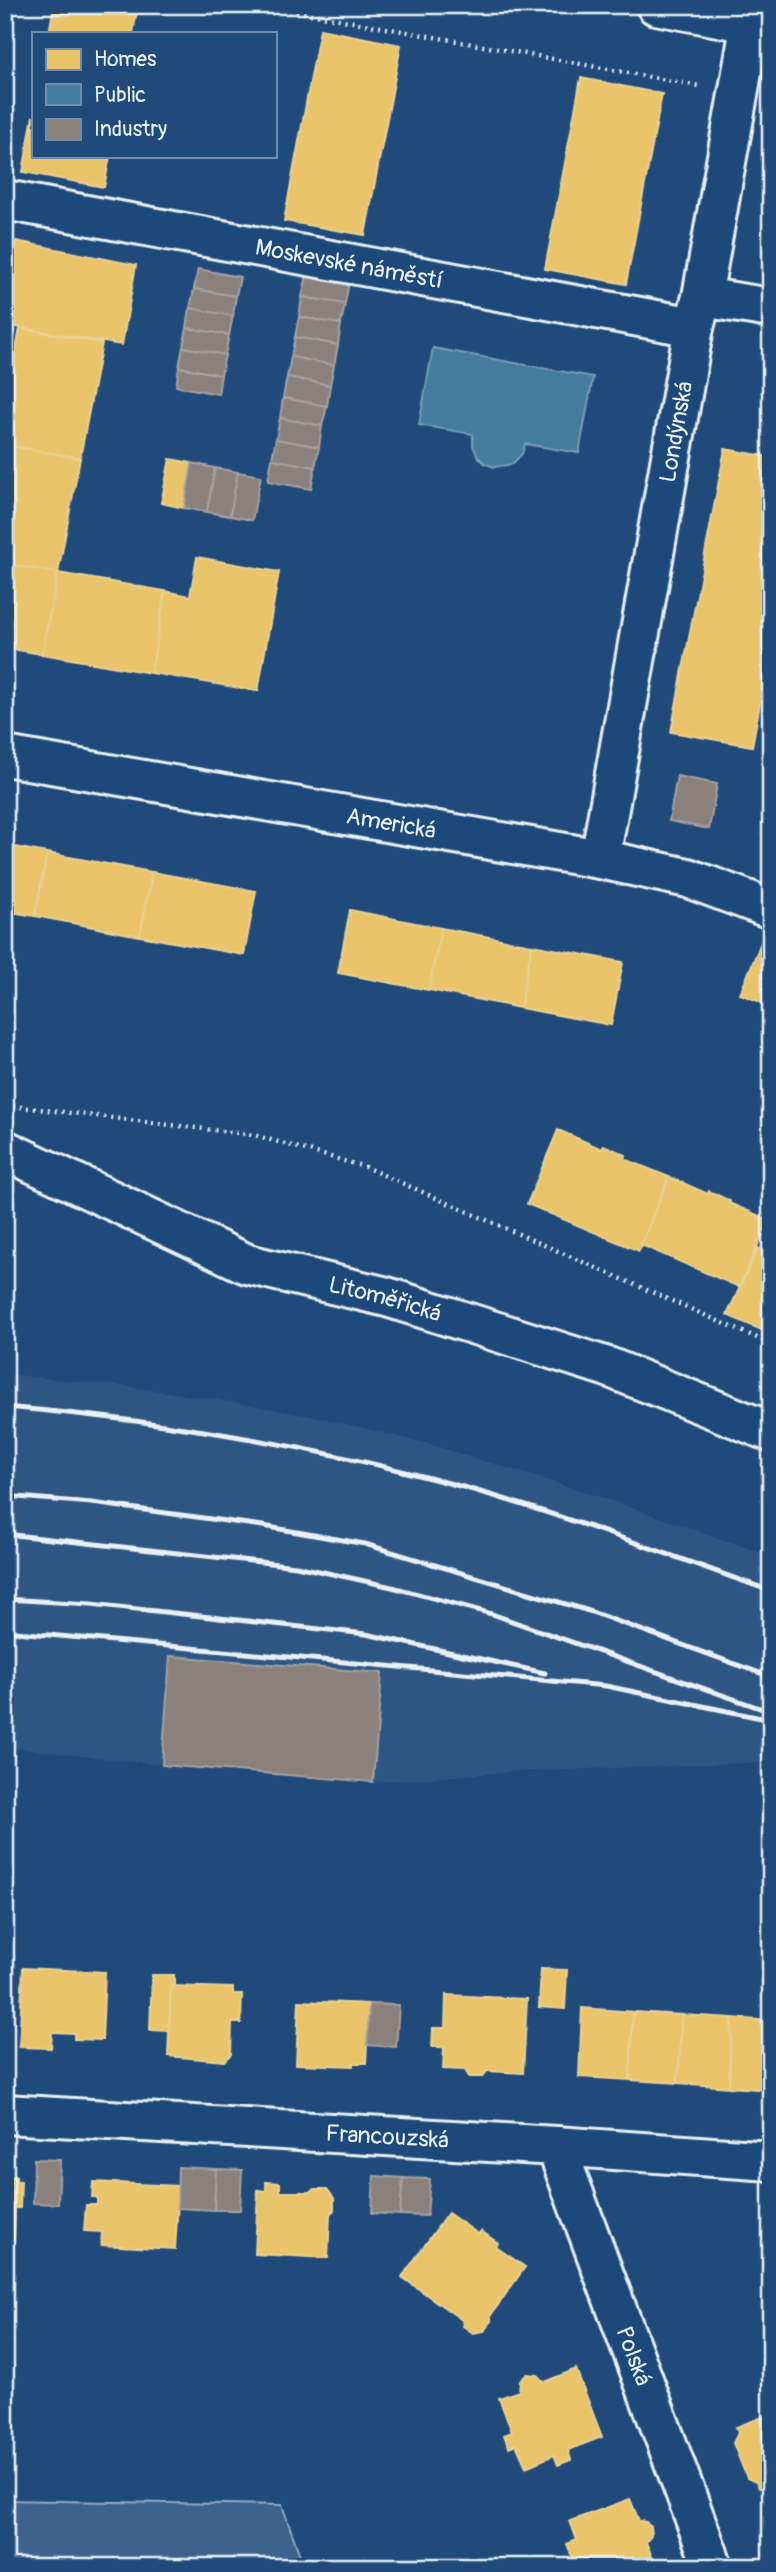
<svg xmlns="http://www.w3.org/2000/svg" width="776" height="2572" font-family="Pangolin,sans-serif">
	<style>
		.built { fill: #2e5683 }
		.green { fill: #3c628c; stroke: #92aac2; stroke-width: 2 }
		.homes { fill: #e9c46a; stroke: #e9d295; stroke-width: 2 }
		.public { fill: #457b9d; stroke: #769eb8; stroke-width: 2 }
		.industry { fill: #8a817c; stroke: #a6a3a1; stroke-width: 2 }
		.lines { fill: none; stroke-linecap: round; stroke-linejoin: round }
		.minor-casing { stroke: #e8f1f8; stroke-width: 44 }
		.path { stroke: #e8f1f8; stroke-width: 4.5; stroke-dasharray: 2 5; stroke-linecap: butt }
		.minor { stroke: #1f4a7a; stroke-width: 38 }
		.rail { stroke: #e8f1f8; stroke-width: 5 }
		.labels { text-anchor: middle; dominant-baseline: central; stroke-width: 7; stroke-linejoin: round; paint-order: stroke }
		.street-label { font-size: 23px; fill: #e8f1f8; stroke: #1f4a7a }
	</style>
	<rect width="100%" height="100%" fill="#1f4a7a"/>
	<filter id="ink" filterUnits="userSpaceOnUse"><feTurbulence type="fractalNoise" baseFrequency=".0143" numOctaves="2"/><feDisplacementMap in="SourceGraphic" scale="14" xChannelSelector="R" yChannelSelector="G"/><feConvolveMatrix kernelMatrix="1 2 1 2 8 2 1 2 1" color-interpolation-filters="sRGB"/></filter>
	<g filter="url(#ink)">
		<path class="built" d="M5 1374 117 1385 216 1399 322 1418 429 1444 598 1496 771 1556V1762L512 1772 373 1782 162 1765 5 1747Z"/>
		<path class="green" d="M5 2500 282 2505 304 2567H5Z"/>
		<g class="homes">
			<path d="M54 5H138L133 33H49Z"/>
			<path d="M320 29 401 45 365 235 284 221Z"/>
			<path d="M581 78 662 94 626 284 545 269Z"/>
			<path d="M33 116V156H110L104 187 23 172Z"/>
			<path d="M771 197V225L766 224Z"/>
			<path d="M16 241 136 265 122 345 5 325V299Z"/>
			<path d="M20 328 102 343 80 458 5 445V411Z"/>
			<path d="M5 445 80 458 58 573 5 564Z"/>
			<path d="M725 449 771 457V646L752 746 671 732Z"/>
			<path d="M170 459 192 463 184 508 161 503Z"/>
			<path d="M197 557 279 572 258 691 151 673 165 591 190 596Z"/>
			<path d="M5 564 58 573 42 654 5 648Z"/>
			<path d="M58 573 165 591 151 673 42 654Z"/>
			<path d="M5 845 47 853 35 916 5 911Z"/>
			<path d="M47 853 152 872 140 936 35 916Z"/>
			<path d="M152 872 256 891 244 955 140 936Z"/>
			<path d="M350 910 441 928 429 990 338 973Z"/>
			<path d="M441 928 532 945 520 1008 429 990Z"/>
			<path d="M764 935 771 938V1006L740 994Z"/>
			<path d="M532 945 623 962 611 1025 520 1008Z"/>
			<path d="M558 1130 602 1149 604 1145 626 1155 625 1159 669 1177 639 1251 527 1204Z"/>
			<path d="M669 1177 708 1194 709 1191 730 1201 729 1203 769 1220 739 1287 641 1245Z"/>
			<path d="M758 1248 771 1254V1334L727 1315Z"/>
			<path d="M23 1968 105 1972 102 2040 74 2039V2033L52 2032 51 2048 19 2047Z"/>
			<path d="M541 1969 567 1970 565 2009 539 2007Z"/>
			<path d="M152 1975H174V1986H171L169 2031 150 2030Z"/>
			<path d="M171 1986 233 1988V1994H242L241 2023H232L231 2054 224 2061 168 2056Z"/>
			<path d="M446 1995 527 1999 523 2073 487 2071 483 2077H469L465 2070 443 2069 444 2047H432L433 2028H445Z"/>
			<path d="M299 2001 369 2004 366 2063H353V2066L296 2064Z"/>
			<path d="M582 2008 633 2012 630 2080 579 2077Z"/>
			<path d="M633 2012 682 2015 678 2083 630 2080Z"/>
			<path d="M682 2015 732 2018 729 2087 678 2083Z"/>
			<path d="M732 2018 771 2021V2090L729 2087Z"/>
			<path d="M5 2176 16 2177V2181H21L20 2208H15L14 2240 5 2239Z"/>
			<path d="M93 2182 179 2186 175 2249 101 2245 102 2232 84 2231 86 2205H97V2197H92Z"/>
			<path d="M266 2182 280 2183V2192H310L315 2189H327L334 2198V2210L330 2214 328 2258 255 2254 258 2190 266 2191Z"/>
			<path d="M448 2213 478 2234 481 2231 498 2243 496 2247 525 2267 491 2315V2321L484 2331 473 2333 463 2326 462 2320 402 2277Z"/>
			<path d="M576 2369 602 2437 568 2450 571 2460 558 2465 554 2455 526 2467 516 2444 509 2447 504 2435 512 2432 499 2398 519 2391 520 2381 527 2374 537 2375 544 2382Z"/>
			<path d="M771 2410V2484L759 2488 756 2482 747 2478 733 2443 738 2433 736 2427 763 2417Z"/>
			<path d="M630 2499 639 2521 646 2522 650 2527 651 2536 646 2542 656 2567H576L567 2544 577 2540 570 2521Z"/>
		</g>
		<path class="public" d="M433 348 593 377 579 453 525 444 522 454 512 464 494 467 484 463 477 455 473 445V434L419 425Z"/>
		<g class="industry">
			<path d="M198 269 240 277 236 296 194 289Z"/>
			<path d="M307 275 349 282 345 304 302 297Z"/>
			<path d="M194 289 236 296 233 316 190 308Z"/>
			<path d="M302 297 345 304 341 324 299 317Z"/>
			<path d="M190 308 233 316 229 335 187 328Z"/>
			<path d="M299 317 341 324 338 345 295 337Z"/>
			<path d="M187 328 229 335 225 355 183 347Z"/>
			<path d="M295 337 338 345 334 365 291 357Z"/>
			<path d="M183 347 225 355 221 375 179 367Z"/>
			<path d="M291 357 334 365 330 385 287 377Z"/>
			<path d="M179 367 221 375 218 394 176 386Z"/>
			<path d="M287 377 330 385 327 406 283 398Z"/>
			<path d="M283 398 327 406 322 426 280 418Z"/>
			<path d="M280 418 322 426 319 447 276 439Z"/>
			<path d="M276 439 319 447 315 467 272 459Z"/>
			<path d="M272 459 315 467 311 489 268 481Z"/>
			<path d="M192 463 215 468 207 512 184 508Z"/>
			<path d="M215 468 238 472 230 516 207 512Z"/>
			<path d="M238 472 261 476 252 520 230 516Z"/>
			<path d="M677 776 717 784 709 829 669 821Z"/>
			<path d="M170 1656 382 1673 373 1782 162 1765Z"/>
			<path d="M369 2004 399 2005 396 2047 367 2045Z"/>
			<path d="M34 2159 60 2160 58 2204 33 2203Z"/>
			<path d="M178 2167 216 2169 214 2210 177 2208Z"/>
			<path d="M216 2169 242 2170 240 2210H214Z"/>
			<path d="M374 2176 403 2178 400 2215 372 2213Z"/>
			<path d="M403 2178 430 2179 427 2216 400 2215Z"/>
		</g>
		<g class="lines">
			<g class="minor-casing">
				<g id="minor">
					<path d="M656 5 750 23"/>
					<path id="s1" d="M5 200 694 327"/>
					<path d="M702 297 771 308"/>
					<path id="s2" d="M5 756 600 859 688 878 771 909"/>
					<path id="s3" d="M600 859 694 327 702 297 754 5"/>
					<path id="s4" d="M5 1150 247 1264 387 1297 608 1367 771 1432"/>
					<path id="s5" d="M5 2114 556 2146 771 2161"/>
					<path id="s6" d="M556 2146 713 2567"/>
				</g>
			</g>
			<g class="path">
				<path d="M262 5 699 86"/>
				<path d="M13 1106 254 1135 365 1167 771 1344"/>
			</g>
			<use href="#minor" class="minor"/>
			<g class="rail">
				<path d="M5 1407C145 1419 282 1440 418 1475 538 1505 654 1550 771 1591"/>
				<path d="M5 1496 92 1503 263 1526 365 1544 589 1611 771 1677"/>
				<path d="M5 1534 296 1566 392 1587 492 1614 771 1712"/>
				<path d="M5 1599 91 1604 366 1634 545 1673"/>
				<path d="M5 1631 606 1686 766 1719"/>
			</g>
		</g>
	</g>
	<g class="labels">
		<g class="street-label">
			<text stroke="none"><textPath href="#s1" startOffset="350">Moskevské náměstí</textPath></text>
			<text stroke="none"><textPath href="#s3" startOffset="434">Londýnská</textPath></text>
			<text stroke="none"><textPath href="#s2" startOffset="392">Americká</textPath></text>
			<text stroke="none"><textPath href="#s4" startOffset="410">Litoměřická</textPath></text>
			<text stroke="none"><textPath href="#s5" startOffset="383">Francouzská</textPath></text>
			<text stroke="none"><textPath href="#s6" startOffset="224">Polská</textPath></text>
		</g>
	</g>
	<rect width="776" height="2572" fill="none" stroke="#1f4a7a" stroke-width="28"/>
	<rect x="14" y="14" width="748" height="2544" fill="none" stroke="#e8f1f8" stroke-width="2.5" filter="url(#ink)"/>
	<rect x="32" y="32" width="245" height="126" fill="#1f4a7a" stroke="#6f8dac" stroke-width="2"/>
	<rect x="46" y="49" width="35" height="21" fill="#e9c46a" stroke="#6f8dac" stroke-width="2"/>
	<text x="94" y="66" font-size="21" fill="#e8f1f8">Homes</text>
	<rect x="46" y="84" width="35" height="21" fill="#457b9d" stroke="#6f8dac" stroke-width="2"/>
	<text x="94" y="102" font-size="21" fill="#e8f1f8">Public</text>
	<rect x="46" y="119" width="35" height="21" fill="#8a817c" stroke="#6f8dac" stroke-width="2"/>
	<text x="94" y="136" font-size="21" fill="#e8f1f8">Industry</text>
</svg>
